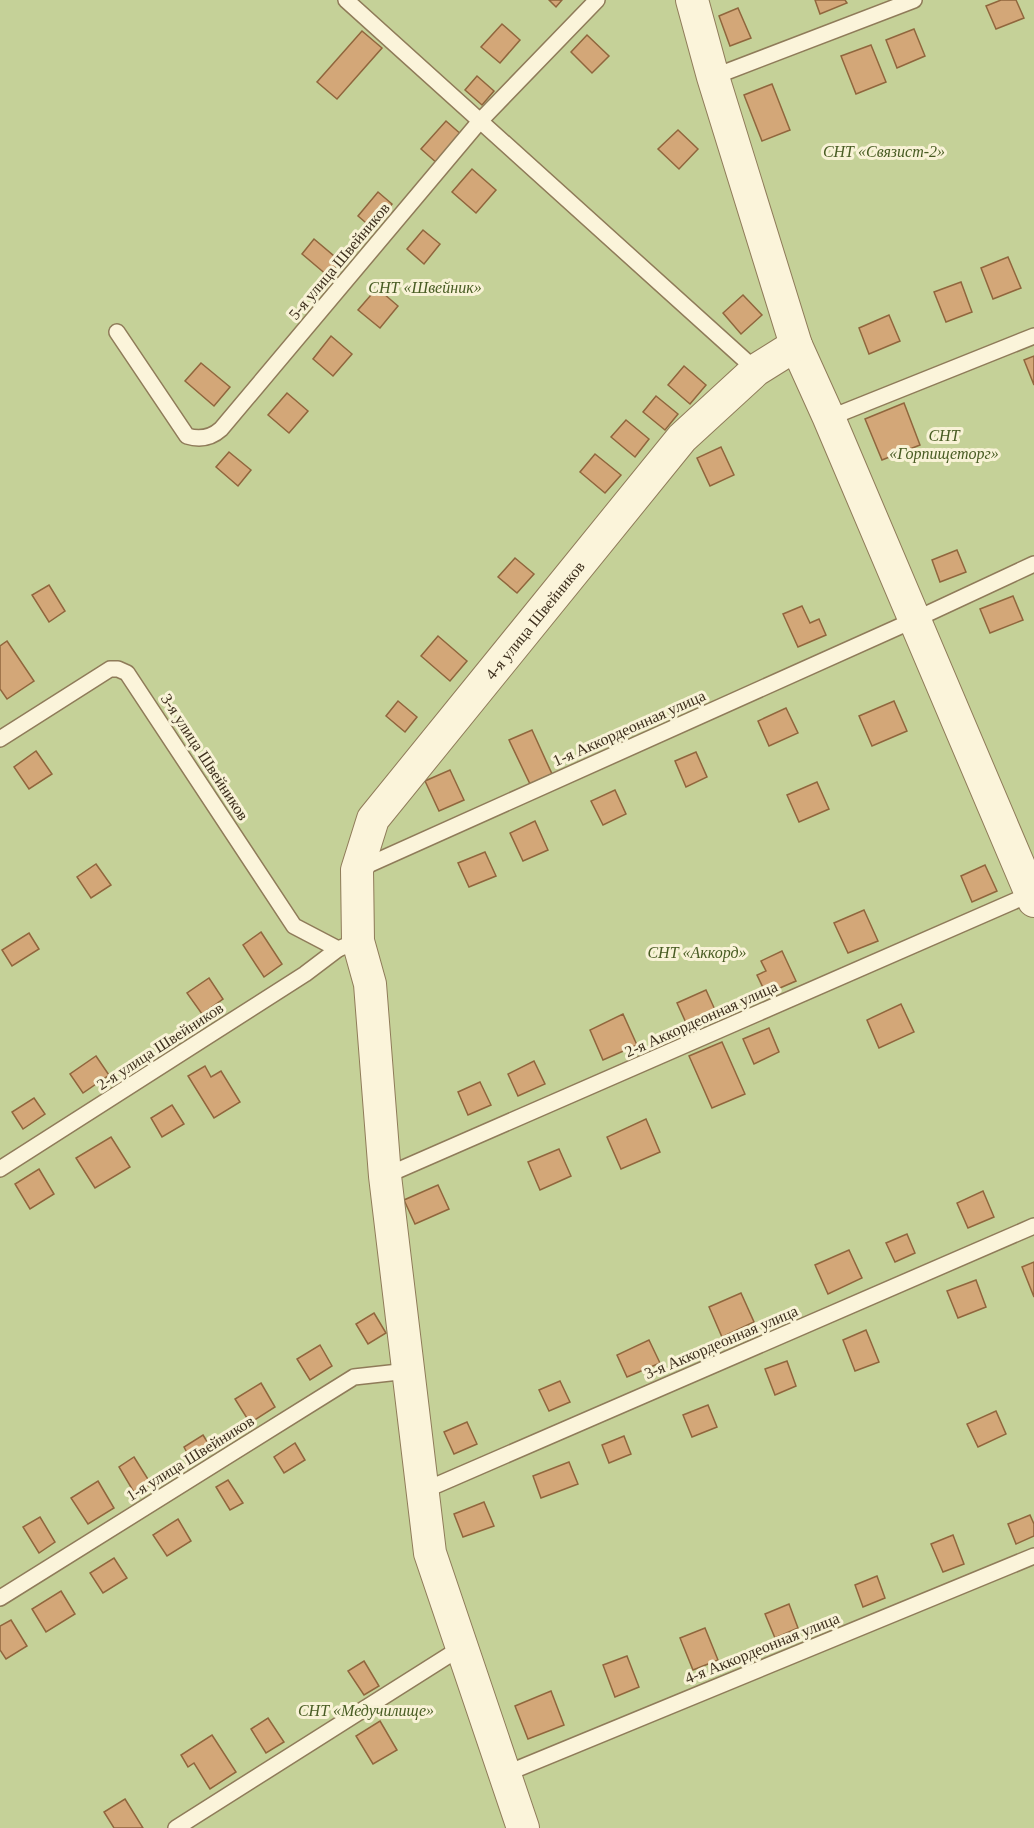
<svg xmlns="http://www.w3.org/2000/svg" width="1034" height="1828" font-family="'Times New Roman',serif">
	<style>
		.green { fill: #c5d198 }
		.building { fill: #d3a778; stroke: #90663d; stroke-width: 1.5 }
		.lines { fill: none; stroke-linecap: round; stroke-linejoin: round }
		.service-casing { stroke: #8f7b59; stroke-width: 18 }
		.minor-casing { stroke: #8f7b59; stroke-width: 34 }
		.service { stroke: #fbf4da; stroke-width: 15 }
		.minor { stroke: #fbf4da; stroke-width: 32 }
		.labels { text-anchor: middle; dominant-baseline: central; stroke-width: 6; stroke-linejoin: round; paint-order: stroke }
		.park-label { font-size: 16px; font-style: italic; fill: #485c23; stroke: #f8f2d6 }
		.street-label { font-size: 16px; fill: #3e301e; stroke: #f8f2d6 }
	</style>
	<rect width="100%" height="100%" fill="#f2e9c5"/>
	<rect class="green" x="0" y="0" width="1034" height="1828"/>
	<g class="building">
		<path d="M549 0H562L556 7Z"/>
		<path d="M815 0H845L847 3 820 14Z"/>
		<path d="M1001 0H1016L1024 18 996 29 986 6Z"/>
		<path d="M738 8 751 38 730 46 719 16Z"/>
		<path d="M502 24 520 40 500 63 481 47Z"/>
		<path d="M914 29 925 56 897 68 886 40Z"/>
		<path d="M362 31 382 48 337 99 317 82Z"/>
		<path d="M587 35 609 56 592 73 571 52Z"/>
		<path d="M871 45 886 82 856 94 841 56Z"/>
		<path d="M477 76 494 91 482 105 465 90Z"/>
		<path d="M772 84 790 130 762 141 744 95Z"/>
		<path d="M446 121 463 136 438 164 421 149Z"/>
		<path d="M678 130 698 149 679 169 658 149Z"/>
		<path d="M472 169 496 190 476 213 452 192Z"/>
		<path d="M378 192 392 204 372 228 358 216Z"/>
		<path d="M423 230 440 244 424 264 407 249Z"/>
		<path d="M314 239 340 261 328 276 302 254Z"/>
		<path d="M1008 257 1021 288 993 299 981 268Z"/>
		<path d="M961 282 972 312 946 322 934 292Z"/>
		<path d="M377 288 398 306 380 328 358 310Z"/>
		<path d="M743 295 762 315 741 334 723 313Z"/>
		<path d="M889 315 900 341 869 354 859 328Z"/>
		<path d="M331 336 352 354 333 376 313 359Z"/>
		<path d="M1034 356V385L1024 360Z"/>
		<path d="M201 363 230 387 214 406 185 381Z"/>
		<path d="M684 366 706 385 690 404 668 385Z"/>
		<path d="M287 393 308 411 289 433 268 415Z"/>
		<path d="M656 396 678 414 665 430 643 412Z"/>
		<path d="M904 403 920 445 882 460 865 419Z"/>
		<path d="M626 420 649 439 635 457 611 437Z"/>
		<path d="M721 447 734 475 710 486 697 458Z"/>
		<path d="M229 452 251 470 238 486 216 467Z"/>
		<path d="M595 454 621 475 605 493 580 472Z"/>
		<path d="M957 550 966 572 940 582 932 560Z"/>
		<path d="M515 558 534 574 517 593 498 577Z"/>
		<path d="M49 585 65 611 49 622 32 595Z"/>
		<path d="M1013 596 1023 620 990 633 980 609Z"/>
		<path d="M802 606 810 623 819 619 826 635 798 647 783 614Z"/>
		<path d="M438 636 467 661 450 681 421 656Z"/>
		<path d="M7 641 34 681 7 699 0 689V646Z"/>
		<path d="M398 701 417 717 405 732 386 716Z"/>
		<path d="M894 701 907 731 872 746 859 716Z"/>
		<path d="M786 708 798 733 769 746 758 721Z"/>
		<path d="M532 730 552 774 530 784 509 740Z"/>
		<path d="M36 751 52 774 29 789 14 767Z"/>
		<path d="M696 752 707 777 686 787 675 761Z"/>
		<path d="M450 770 464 800 439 811 425 781Z"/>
		<path d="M817 782 829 809 799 822 787 795Z"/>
		<path d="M615 790 626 814 603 825 591 801Z"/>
		<path d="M535 821 548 850 523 861 510 833Z"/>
		<path d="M485 852 496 876 469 887 458 863Z"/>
		<path d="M96 864 111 885 91 898 77 877Z"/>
		<path d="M985 865 997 891 972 902 961 876Z"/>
		<path d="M864 910 878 941 848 953 834 923Z"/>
		<path d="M261 932 282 964 264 977 243 945Z"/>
		<path d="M29 933 39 949 12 966 2 950Z"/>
		<path d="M782 951 796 981 766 994 757 975 766 971 761 961Z"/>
		<path d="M209 978 223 999 202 1014 187 993Z"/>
		<path d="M706 990 716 1012 687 1025 677 1003Z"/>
		<path d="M901 1004 914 1032 879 1048 867 1020Z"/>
		<path d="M623 1014 637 1045 603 1060 590 1030Z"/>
		<path d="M769 1028 779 1052 754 1064 743 1039Z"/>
		<path d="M722 1042 745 1094 712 1108 689 1056Z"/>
		<path d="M96 1056 109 1075 83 1093 70 1074Z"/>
		<path d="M534 1061 545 1084 518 1096 508 1074Z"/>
		<path d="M205 1066 211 1077 221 1071 240 1102 214 1118 188 1076Z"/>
		<path d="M480 1082 491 1105 468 1115 458 1092Z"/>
		<path d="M34 1098 45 1114 23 1129 12 1112Z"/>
		<path d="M172 1105 184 1124 162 1137 151 1118Z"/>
		<path d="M646 1119 660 1152 621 1169 607 1137Z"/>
		<path d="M111 1137 130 1167 95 1188 76 1158Z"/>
		<path d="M559 1149 571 1176 540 1190 528 1162Z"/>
		<path d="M39 1169 54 1194 30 1209 15 1184Z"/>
		<path d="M438 1185 449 1209 415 1224 404 1200Z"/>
		<path d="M983 1191 994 1217 968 1228 957 1203Z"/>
		<path d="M907 1234 915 1253 895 1262 886 1243Z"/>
		<path d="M849 1250 862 1278 828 1294 815 1265Z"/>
		<path d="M1034 1262V1297L1022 1267Z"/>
		<path d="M976 1280 986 1307 958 1318 947 1291Z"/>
		<path d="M741 1293 754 1322 722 1337 709 1307Z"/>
		<path d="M374 1313 386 1333 368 1344 356 1324Z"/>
		<path d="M866 1330 879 1362 855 1371 843 1340Z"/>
		<path d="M649 1340 660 1363 627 1377 617 1355Z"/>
		<path d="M320 1345 332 1366 310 1380 297 1359Z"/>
		<path d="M787 1361 796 1386 775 1395 765 1369Z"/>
		<path d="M560 1381 570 1402 549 1411 539 1390Z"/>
		<path d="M261 1383 275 1407 250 1423 235 1399Z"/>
		<path d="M708 1405 717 1427 692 1437 683 1415Z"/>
		<path d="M996 1411 1006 1434 978 1447 967 1424Z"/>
		<path d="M467 1422 477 1444 454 1454 444 1432Z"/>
		<path d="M203 1435 211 1448 191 1460 184 1447Z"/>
		<path d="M624 1436 631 1454 609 1463 602 1445Z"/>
		<path d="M295 1443 305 1460 284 1473 274 1457Z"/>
		<path d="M134 1457 151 1484 135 1494 119 1467Z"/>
		<path d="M569 1462 578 1484 541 1498 533 1476Z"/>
		<path d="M228 1480 243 1503 230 1510 216 1487Z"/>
		<path d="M98 1481 114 1508 88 1524 71 1498Z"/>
		<path d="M484 1502 494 1526 463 1537 454 1514Z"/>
		<path d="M1030 1515 1034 1524V1536L1016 1544 1008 1524Z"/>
		<path d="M40 1517 55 1542 39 1553 23 1527Z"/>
		<path d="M178 1519 191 1541 167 1556 153 1535Z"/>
		<path d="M953 1535 964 1564 943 1572 931 1544Z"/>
		<path d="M114 1558 127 1578 103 1593 90 1573Z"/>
		<path d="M877 1576 885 1598 863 1607 855 1585Z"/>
		<path d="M61 1591 75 1614 46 1632 32 1609Z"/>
		<path d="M789 1604 798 1628 775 1638 765 1614Z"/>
		<path d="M11 1620 27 1646 6 1659 0 1650V1626Z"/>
		<path d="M705 1628 718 1660 693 1670 680 1638Z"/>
		<path d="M627 1656 639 1687 615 1697 603 1665Z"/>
		<path d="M364 1661 379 1686 364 1695 348 1671Z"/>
		<path d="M551 1691 564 1725 528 1739 515 1706Z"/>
		<path d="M268 1718 284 1742 266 1753 251 1729Z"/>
		<path d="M380 1721 397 1750 373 1764 356 1736Z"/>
		<path d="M212 1735 236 1772 210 1789 194 1763 188 1767 181 1755Z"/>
		<path d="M125 1799 143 1828H114L104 1812Z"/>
	</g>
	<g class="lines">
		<g class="service-casing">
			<g id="service">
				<path d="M346 0 756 370"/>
				<path d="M713 77 914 0"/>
				<path d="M117 332 187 436C200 440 211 438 221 429L480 121 597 0"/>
				<path d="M829 418 1034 336"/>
				<path d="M0 739 110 669H118L127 673 294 926 338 949 358 941"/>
				<path d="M357 870 914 620 1034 564"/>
				<path d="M0 1169 305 974 338 949"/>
				<path d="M385 1176 1033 893"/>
				<path d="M423 1491 1034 1226"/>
				<path d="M0 1598 354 1377 408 1371"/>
				<path d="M505 1774 1034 1556"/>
				<path d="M176 1828 462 1647"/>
			</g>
		</g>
		<g class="minor-casing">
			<g id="minor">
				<path d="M692 0 713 77 796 345 829 418 1034 901"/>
				<path id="s1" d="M523 1828 430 1553 385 1176 370 984 358 941 357 870 373 819 682 438 756 370 796 345"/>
			</g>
		</g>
		<use href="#service" class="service"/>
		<use href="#minor" class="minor"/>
	</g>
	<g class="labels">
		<g class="park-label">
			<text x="884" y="151">СНТ «Связист-2»</text>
			<text x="425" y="287">СНТ «Швейник»</text>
			<text x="944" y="435">СНТ<tspan x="944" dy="18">«Горпищеторг»</tspan></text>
			<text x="697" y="952">СНТ «Аккорд»</text>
			<text x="366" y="1710">СНТ «Медучилище»</text>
		</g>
		<g class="street-label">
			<text transform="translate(339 261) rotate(-50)">5-я улица Швейников</text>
			<text stroke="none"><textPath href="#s1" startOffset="1288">4-я улица Швейников</textPath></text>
			<text transform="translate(629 728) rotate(-24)">1-я Аккордеонная улица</text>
			<text transform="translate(205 757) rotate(57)">3-я улица Швейников</text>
			<text transform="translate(701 1019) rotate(-24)">2-я Аккордеонная улица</text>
			<text transform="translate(160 1046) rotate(-33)">2-я улица Швейников</text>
			<text transform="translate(721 1342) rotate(-23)">3-я Аккордеонная улица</text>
			<text transform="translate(190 1458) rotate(-32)">1-я улица Швейников</text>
			<text transform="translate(762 1648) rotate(-22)">4-я Аккордеонная улица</text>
		</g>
	</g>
</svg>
